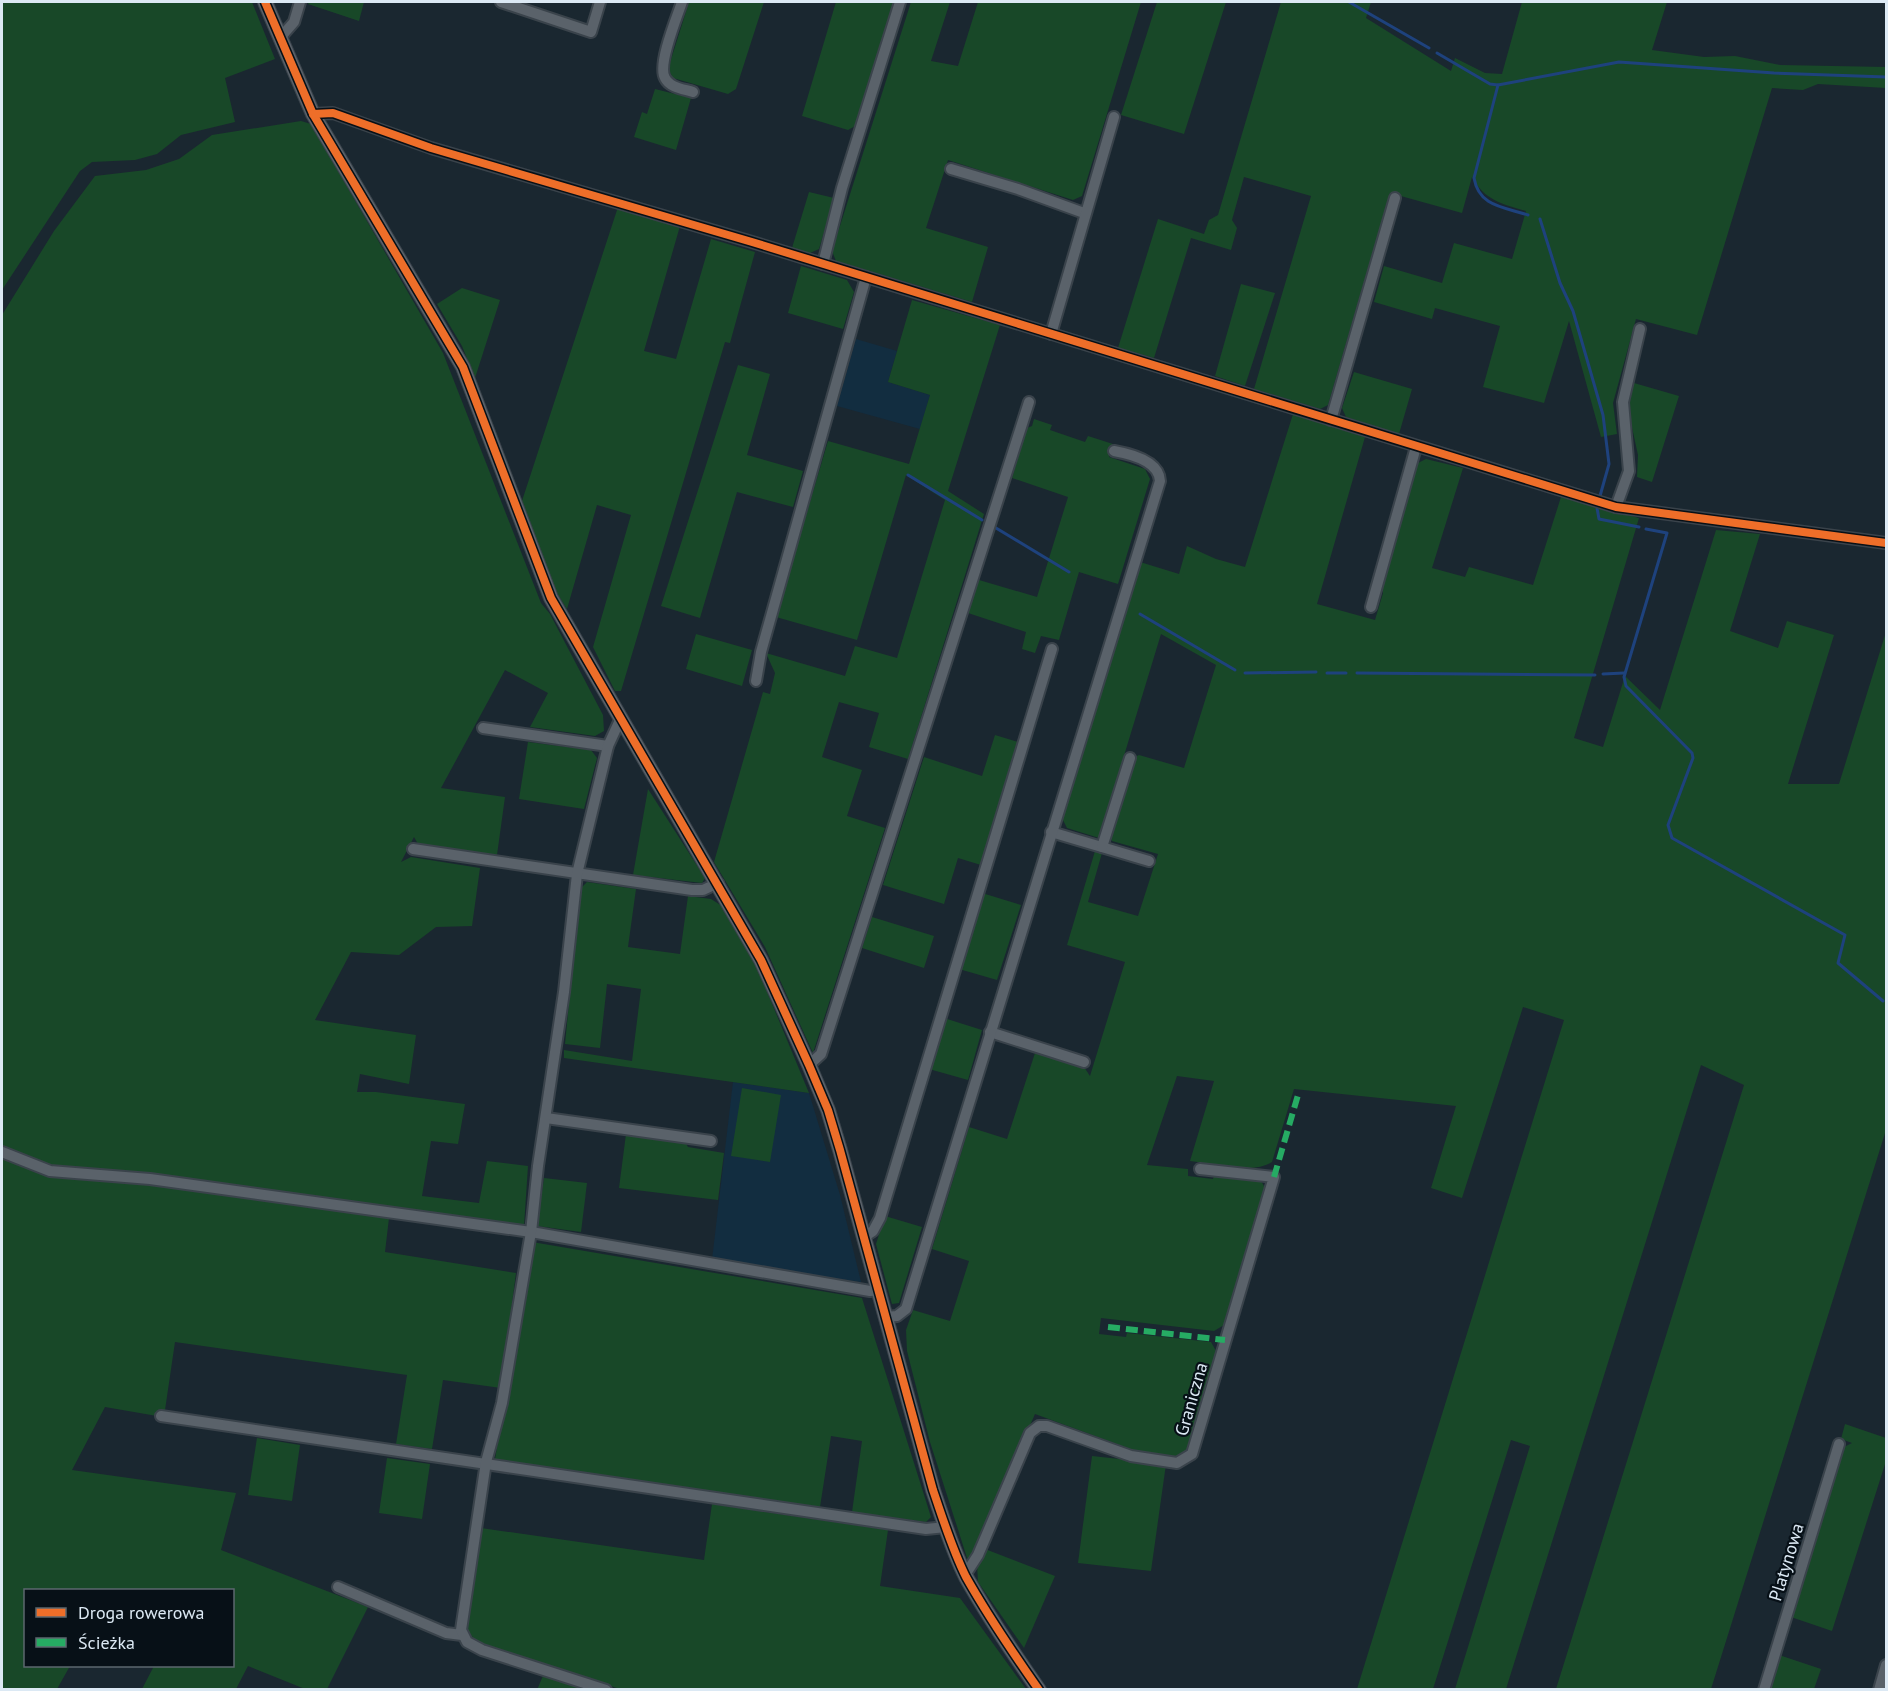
<svg xmlns="http://www.w3.org/2000/svg" width="1888" height="1691" font-family="'PT Sans',sans-serif">
	<style>
		.built { fill: #122d40 }
		.green { fill: #184828 }
		.lines { fill: none; stroke-linecap: round; stroke-linejoin: round }
		.stream { stroke: #1e427d; stroke-width: 3 }
		.minor-casing { stroke: #3a434b; stroke-width: 14 }
		.tertiary-casing { stroke: #3a434b; stroke-width: 16 }
		.minor { stroke: #5a626a; stroke-width: 10 }
		.tertiary { stroke: #5a626a; stroke-width: 14 }
		.quiet { stroke: #26ab63; stroke-width: 6; stroke-dasharray: 12 6; stroke-linecap: butt }
		.cycleway-casing { stroke: #071017; stroke-width: 11 }
		.cycleway { stroke: #ee6e29; stroke-width: 8 }
		.labels { text-anchor: middle; dominant-baseline: central; stroke-width: 4.5; stroke-linejoin: round; paint-order: stroke }
		.street-label { font-size: 18px; fill: #dce9f4; stroke: #071017 }
	</style>
	<rect width="100%" height="100%" fill="#1a2730"/>
	<g class="built">
		<path d="M856 339 897 351 888 382 930 395 920 429 837 406Z"/>
		<path d="M733 1082 809 1093 840 1195 861 1282 712 1260Z"/>
	</g>
	<g class="green">
		<path d="M2 2H252L275 59 225 78 235 122 181 135 157 154 135 160 92 162 80 171 2 290Z"/>
		<path d="M309 2H364L359 21 308 4Z"/>
		<path d="M689 2H764L736 89 728 94 673 78 668 69Z"/>
		<path d="M836 2H895L857 125 848 130 802 116Z"/>
		<path d="M911 2H950L931 61 958 66 978 2H1141L1082 196 1073 200 948 160 926 228 988 247 972 302 836 261 832 251Z"/>
		<path d="M1157 2H1226L1184 134 1121 115Z"/>
		<path d="M1281 2H1371L1366 18 1451 71 1455 58 1485 73 1502 74 1522 2H1667L1652 50 1704 57 1735 56 1780 65 1886 67V88L1818 84 1803 90 1772 88 1697 335 1636 319 1613 403 1617 434 1601 437 1569 321 1544 403 1483 387 1500 326 1435 308 1432 319 1374 302 1384 266 1442 283 1454 243 1512 259 1526 211C1502 204 1484 200 1472 177L1462 213 1390 193 1328 405 1320 409 1254 389 1311 196 1244 177 1232 220 1237 228 1231 250 1191 238 1154 358 1118 348 1158 219 1204 234 1209 220 1218 215Z"/>
		<path d="M655 89 691 98 676 150 634 137 642 112 647 114Z"/>
		<path d="M301 121 311 124 443 353 541 603 550 614 603 715 604 731 595 736 530 727 548 693 505 670 441 788 505 797 497 855 418 844 414 837 401 862 411 857 480 868 472 926 436 927 399 955 351 952 315 1020 416 1035 409 1084 360 1074 357 1092H376L465 1104 458 1144 431 1141 422 1196 479 1203 487 1161 528 1166 524 1226 223 1189 389 1218 385 1252 516 1273 501 1388 443 1380 432 1449 396 1444 407 1375 175 1342 165 1410 157 1416 105 1407 72 1470 236 1493 221 1550 368 1607 327 1689H305L248 1666 236 1689H142L154 1666H232V1590H26V1666H70L57 1689 2 1690V315L54 231 95 176 146 170 179 159 212 135Z"/>
		<path d="M809 192 834 198 819 249 810 253 792 248Z"/>
		<path d="M618 207 680 226 644 351 676 359 711 239 755 252 730 343 725 342 621 691H615L593 647 631 515 597 505 567 609 553 587 521 504Z"/>
		<path d="M801 266 847 280 854 292 843 329 788 313Z"/>
		<path d="M1241 284 1275 293 1245 386 1215 376Z"/>
		<path d="M462 288 500 300 475 378 462 346 437 304Z"/>
		<path d="M912 300 1000 325 948 491 984 514 908 759 869 747 879 713 839 702 822 757 862 770 847 816 885 828 813 1053 765 947 714 862 763 692 770 694 775 673 766 653 845 676 855 646 897 658 945 500 906 475 857 640 776 617 828 441 909 464 930 395 888 382Z"/>
		<path d="M738 365 770 374 747 455 803 471 793 507 737 492 700 618 661 606Z"/>
		<path d="M1354 372 1412 389 1399 434 1346 417 1342 408Z"/>
		<path d="M1634 383 1679 396 1652 482 1637 477 1638 455 1628 409Z"/>
		<path d="M1293 414 1365 437 1317 604 1375 620 1383 593 1381 584 1418 463 1426 459 1463 468 1432 568 1465 577 1469 567 1533 585 1561 497 1639 518 1574 738 1603 747 1625 676 1660 710 1716 530 1760 534 1730 631 1778 648 1787 621 1834 635 1788 784H1839L1886 632V1130L1711 1689H1556L1744 1085 1701 1065 1506 1689H1455L1530 1446 1511 1440 1433 1689H1357L1564 1020 1523 1007 1462 1198 1431 1188 1456 1106 1294 1089 1272 1162C1252 1175 1213 1163 1190 1161L1214 1081 1177 1076 1147 1165 1188 1169V1176L1213 1179 1214 1175 1260 1179 1265 1188 1224 1325 1214 1331 1101 1318 1099 1334 1126 1337 1127 1333 1211 1342 1216 1351 1188 1451 1176 1458 1147 1455 1035 1414 969 1564 930 1442 907 1351 906 1330 913 1310 950 1321 969 1261 932 1249 969 1127 1007 1139 1035 1053 1084 1067 1090 1076 1125 962 1067 945 1095 851 1102 853 1088 902 1138 916 1158 854 1112 841 1110 836 1133 758 1139 755 1184 768 1216 665 1161 634 1099 838 1067 828 1062 818 1140 562 1179 574 1187 546 1216 559 1245 567Z"/>
		<path d="M1034 419 1052 425 1050 430 1085 442 1088 436 1113 444 1109 457 1145 469 1150 479 1118 584 1079 572 1059 640 1041 636 1035 653 1022 649 1026 632 968 613 979 580 1037 597 1068 497 1012 478 1027 428 1032 426Z"/>
		<path d="M696 634 752 650 742 686 686 669Z"/>
		<path d="M995 735 1018 742 981 865 958 858 944 904 883 885 924 757 982 776Z"/>
		<path d="M528 742 591 750 597 758 584 809 519 799Z"/>
		<path d="M648 789 705 878 702 883 633 875Z"/>
		<path d="M587 882 636 889 628 947 680 954 688 896 711 899 722 906 756 965 809 1093 564 1058V1050L632 1061 641 989 607 984 600 1048 565 1044 580 889Z"/>
		<path d="M982 893 1021 905 997 980 959 969Z"/>
		<path d="M872 917 934 936 924 968 862 948Z"/>
		<path d="M944 1018 982 1030 968 1080 929 1069Z"/>
		<path d="M742 1088 781 1095 770 1162 731 1156Z"/>
		<path d="M626 1134 685 1142 688 1147 724 1153 718 1200 619 1188Z"/>
		<path d="M544 1178 587 1183 581 1232 537 1226Z"/>
		<path d="M885 1216 922 1227 899 1303 892 1304 876 1244Z"/>
		<path d="M532 1242 862 1298 931 1517 926 1522 852 1512 862 1441 831 1436 820 1507 495 1459Z"/>
		<path d="M1845 1424 1886 1438V1461L1832 1631 1791 1617 1844 1447 1852 1443 1841 1439Z"/>
		<path d="M257 1438 300 1445 292 1501 248 1495Z"/>
		<path d="M1092 1456 1166 1464 1151 1571 1078 1563Z"/>
		<path d="M387 1458 430 1464 422 1519 379 1513Z"/>
		<path d="M712 1504 888 1530 880 1586 960 1598 1026 1689H620L478 1645 467 1629 481 1528 704 1560Z"/>
		<path d="M985 1549 1055 1576 1024 1648 978 1582 977 1564Z"/>
		<path d="M1779 1655 1821 1669 1814 1689 1768 1690Z"/>
		<path d="M545 1671 598 1690H537Z"/>
	</g>
	<g class="lines">
		<g class="stream">
			<path d="M1349 2 1429 48"/>
			<path d="M1437 53 1490 84 1498 85"/>
			<path d="M1528 215C1504 207 1479 207 1474 178L1498 85 1619 62 1774 73 1886 77"/>
			<path d="M1540 219 1560 283 1573 311 1603 415 1609 464 1600 496"/>
			<path d="M908 475 982 520"/>
			<path d="M1597 508 1599 519 1639 527"/>
			<path d="M996 528 1069 572"/>
			<path d="M1646 529 1667 533 1624 677 1626 686 1692 753 1693 758 1668 825 1672 838 1845 935 1838 963 1883 1001"/>
			<path d="M1140 614 1235 670"/>
			<path d="M1245 673 1316 672"/>
			<path d="M1327 673H1346"/>
			<path d="M1357 673 1595 675"/>
			<path d="M1603 674 1624 673"/>
		</g>
		<g class="minor-casing">
			<g id="minor">
				<path d="M501 2 591 32 600 2"/>
				<path d="M682 2C677 17 657 65 665 78 670 88 684 89 693 92"/>
				<path d="M280 38 294 22 300 2"/>
				<path d="M313 114 333 113 431 148 752 242 1616 507 1886 543"/>
				<path d="M951 169 1018 189 1084 213"/>
				<path d="M823 264 842 188 900 2"/>
				<path d="M1051 334 1114 117"/>
				<path d="M1331 420 1395 198"/>
				<path d="M1616 507 1629 471 1623 402 1640 329"/>
				<path d="M1371 607 1416 447"/>
				<path d="M756 681 761 652 866 277"/>
				<path d="M483 728 608 746"/>
				<path d="M1051 832 1149 861"/>
				<path d="M1102 847 1130 758"/>
				<path d="M413 849 692 890H703L718 883"/>
				<path d="M990 1032 1084 1062"/>
				<path d="M809 1065 821 1054 1029 402"/>
				<path d="M546 1118 711 1141"/>
				<path d="M2 1152 50 1171 150 1179 531 1232 870 1291 878 1290"/>
				<path d="M864 1237 873 1231 880 1218 1052 649"/>
				<path d="M886 1317 897 1316 906 1309 1160 481C1159 461 1131 454 1114 451"/>
				<path d="M161 1416 926 1529 946 1527"/>
				<path d="M965 1575 978 1555 1030 1433 1039 1426H1047L1131 1456 1177 1463 1192 1454 1274 1177 1200 1169"/>
				<path d="M338 1587 446 1633 462 1635"/>
				<path d="M606 1690 482 1650 467 1642 461 1630 486 1462 502 1403 531 1232 538 1166 564 992 577 874 608 746 620 720"/>
				<path d="M1764 1690 1839 1444"/>
				<path d="M1879 1690 1886 1665"/>
			</g>
		</g>
		<g class="tertiary-casing">
			<path id="tertiary" d="M265 2 313 114 463 367 551 598 761 960 809 1065 828 1110 840 1150 933 1490C943 1519 952 1549 966 1577 988 1616 1013 1653 1039 1690"/>
		</g>
		<use href="#minor" class="minor"/>
		<use href="#tertiary" class="tertiary"/>
		<g class="quiet">
			<path d="M1274 1177 1298 1095"/>
			<path d="M1108 1327 1225 1340"/>
		</g>
		<g class="cycleway-casing">
			<g id="cycleway">
				<path d="M265 2 313 114 463 367 551 598 761 960 809 1065 828 1110 840 1150 933 1490C943 1519 952 1549 966 1577 988 1616 1013 1653 1039 1690"/>
				<path d="M313 114 333 113 431 148 752 242 1616 507 1886 543"/>
			</g>
		</g>
		<use href="#cycleway" class="cycleway"/>
	</g>
	<g class="labels">
		<g class="street-label">
			<text transform="translate(1191 1399) rotate(-74)">Graniczna</text>
			<text transform="translate(1786 1562) rotate(-73)">Platynowa</text>
		</g>
	</g>
	<rect width="1888" height="1691" fill="none" stroke="#dce9f4" stroke-width="6"/>
	<rect x="24" y="1589" width="210" height="78" fill="#071017" stroke="#5c676f" stroke-width="1.5"/>
	<rect x="36" y="1608" width="30" height="9" fill="#ee6e29" stroke="#5c676f" stroke-width="1.5"/>
	<text x="78" y="1619" font-size="18" fill="#dce9f4">Droga rowerowa</text>
	<rect x="36" y="1638" width="30" height="9" fill="#26ab63" stroke="#5c676f" stroke-width="1.5"/>
	<text x="78" y="1649" font-size="18" fill="#dce9f4">Ścieżka</text>
</svg>
